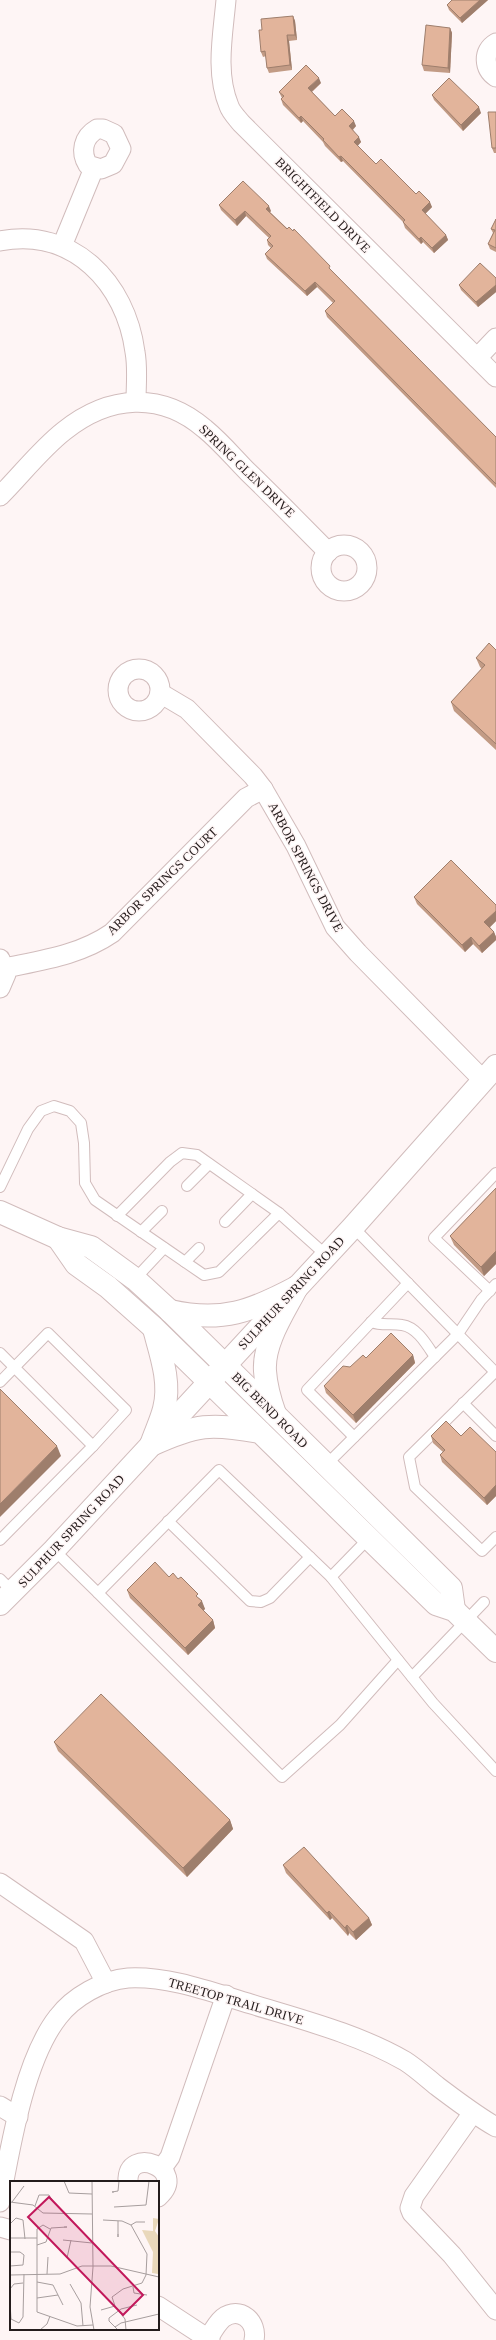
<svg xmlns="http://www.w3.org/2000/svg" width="496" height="2340" font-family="Georgia,serif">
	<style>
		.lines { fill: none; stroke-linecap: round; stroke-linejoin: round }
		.lane-casing { stroke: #d1bcbc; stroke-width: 12 }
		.street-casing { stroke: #d1bcbc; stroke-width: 21 }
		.secondary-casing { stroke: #d1bcbc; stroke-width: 24 }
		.primary-casing { stroke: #d1bcbc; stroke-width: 24 }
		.lane { stroke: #fff; stroke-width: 10 }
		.street { stroke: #fff; stroke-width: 19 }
		.secondary { stroke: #fff; stroke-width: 22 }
		.primary { stroke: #fff; stroke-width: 22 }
		.wall { fill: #c29b85 }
		.shaded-wall { fill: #9e7e6c }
		.building { fill: #e2b49b; stroke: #9e7e6c }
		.labels { text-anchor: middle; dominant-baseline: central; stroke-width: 3; stroke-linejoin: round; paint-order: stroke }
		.street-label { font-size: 13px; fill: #241c1c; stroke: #fef5f5 }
		.inset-road { fill: none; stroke: #a79e9e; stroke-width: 1 }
		.view { fill: #c2185b; fill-opacity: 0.15; stroke: #c2185b; stroke-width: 2 }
		.inset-edge { fill: none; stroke: #241c1c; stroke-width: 2 }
	</style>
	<rect width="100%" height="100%" fill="#fef5f5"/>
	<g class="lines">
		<g class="lane-casing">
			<g id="lane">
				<path d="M187 1186 209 1164"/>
				<path d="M0 1187 28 1129 41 1111 54 1106 70 1111 81 1123 84 1143 85 1183 95 1200 204 1275 219 1272 279 1213"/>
				<path d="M117 1216 170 1162 182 1153 197 1155 279 1213 326 1255"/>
				<path d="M225 1222 252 1194"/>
				<path d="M353 1227 495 1372 409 1457 415 1487 482 1551 496 1537"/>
				<path d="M141 1232 162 1211"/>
				<path d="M185 1262 199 1248"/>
				<path d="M135 1279 164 1248"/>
				<path d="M490 1291 434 1238 496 1173"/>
				<path d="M371 1322C382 1326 391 1323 402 1325 417 1327 427 1345 435 1357"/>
				<path d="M0 1353 93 1446 0 1540"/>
				<path d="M0 1382 48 1333 126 1410 93 1446"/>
				<path d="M463 1403 496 1436"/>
				<path d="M354 1437 307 1390 408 1283"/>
				<path d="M326 1465 458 1334 481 1300 496 1284"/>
				<path d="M168 1521 250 1601 261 1602 270 1598 310 1557"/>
				<path d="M54 1550 98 1593 219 1470 331 1577 433 1703 496 1771"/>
				<path d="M331 1577 368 1539"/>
				<path d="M0 1579 13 1592"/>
				<path d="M98 1593 282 1777 340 1725 398 1660"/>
				<path d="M412 1677 484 1602"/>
			</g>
		</g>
		<g class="street-casing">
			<g id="street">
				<path d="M226 0C223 34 215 73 229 106 231 112 237 118 241 123L496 377"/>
				<path d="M496 43C482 51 484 69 496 77"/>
				<path d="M97 129H103L114 134 121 149 113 164 101 169 88 165C80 152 83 137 97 129Z"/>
				<path d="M0 241C73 227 126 283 135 352 138 368 136 385 136 401"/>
				<path d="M62 246 94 168"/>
				<path d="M477 358 496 338"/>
				<path d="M0 496C21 475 41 449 64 431 109 395 161 391 205 429 221 442 234 458 248 472 275 498 301 525 328 552"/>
				<circle cx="344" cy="568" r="23"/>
				<circle cx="139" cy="690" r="21"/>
				<path d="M160 693 187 709 253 776 263 789 296 846 335 927 358 953 483 1080"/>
				<path d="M0 959 6 974 0 988"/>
				<path d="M5 968C43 960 80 955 112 933L246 798 263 789"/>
				<path d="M0 1883 84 1941 106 1983"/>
				<path d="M0 2106 18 2117"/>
				<path d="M472 2114 414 2196 410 2208 412 2213 452 2255 496 2310"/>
				<path d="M162 2168 170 2157 226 1995"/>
				<path d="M128 2182C126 2144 190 2169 158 2197"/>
				<path d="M0 2202C10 2149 24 2060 58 2017 73 1997 103 1980 128 1978 170 1976 211 1992 251 2004 303 2020 358 2034 405 2061 416 2068 427 2078 437 2086 457 2101 475 2115 496 2127"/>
				<path d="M0 2227 11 2230"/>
				<path d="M158 2306 210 2340"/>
				<path d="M208 2339C212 2332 217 2323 223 2318 240 2305 258 2322 254 2340"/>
			</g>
		</g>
		<g class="secondary-casing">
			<path id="secondary" d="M0 1604 54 1550 353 1227 496 1066"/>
		</g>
		<g class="primary-casing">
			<g id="primary">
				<path d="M0 1212 58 1238 91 1247 135 1279 170 1311 451 1588 454 1610"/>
				<path d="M58 1238 76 1264 108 1287 154 1328 436 1604 454 1610 496 1651"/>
				<path d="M170 1311C222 1323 252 1311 297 1287"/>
				<path d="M275 1414C270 1400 266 1386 265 1371 263 1342 285 1311 297 1287"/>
				<path d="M151 1445C155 1433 161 1421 164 1409 171 1383 161 1355 154 1329"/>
				<path d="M151 1445C197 1424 210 1423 260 1432"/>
			</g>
		</g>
		<use href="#lane" class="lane"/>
		<use href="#street" class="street"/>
		<use href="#secondary" class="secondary"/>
		<use href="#primary" class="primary"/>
	</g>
	<g class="wall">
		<path d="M452 0H488L462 23 449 10 447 5Z"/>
		<path d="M293 16 295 21 297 40 289 41 292 70 269 73 267 68 266 56 263 57 261 52 262 30Z"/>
		<path d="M450 28 452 33 450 73 424 71 422 65Z"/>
		<path d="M321 83 312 92 335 116 356 126 353 130 361 142 357 146 376 164 416 194 432 207 425 214 446 235 448 240 434 253 423 242 421 244 405 228 403 222 343 161 341 162 325 146 323 142 303 121 301 123 283 105 281 99 282 98 279 92Z"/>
		<path d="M432 95 481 113 463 131 434 100Z"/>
		<path d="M496 112V153H494L492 148Z"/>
		<path d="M219 205 271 211 270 212 332 271 496 437V488L327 317 325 311 333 303 317 287 307 296 267 259 265 254 271 248 268 245 267 240 269 238 246 216 237 226 221 210Z"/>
		<path d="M496 219V252L490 249 488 244 493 233 491 229Z"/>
		<path d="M496 278V292L478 307 461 290 459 285Z"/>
		<path d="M496 650V750L454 711 451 702 482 669 480 667 476 658Z"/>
		<path d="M414 897 496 905V921L490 927 494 932 496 937V940L482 953 473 944 465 952 417 904Z"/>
		<path d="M496 1188V1264L484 1276 454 1245 450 1236Z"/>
		<path d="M413 1355 415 1363 356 1423 326 1393 324 1386 350 1367 366 1358Z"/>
		<path d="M431 1436H461L496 1452V1496L487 1505 442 1462 440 1455 443 1452 433 1443Z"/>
		<path d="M169 1577 200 1599 205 1609 203 1610 213 1620 215 1628 188 1655 130 1598 127 1590Z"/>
		<path d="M54 1742 230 1820 233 1829 187 1877 58 1751Z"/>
		<path d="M283 1865 369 1918 372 1925 356 1940 349 1933 348 1936 332 1918 330 1920 286 1873Z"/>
	</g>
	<g class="shaded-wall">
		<path d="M480 0H488L462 23 460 18Z"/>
		<path d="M293 16 295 21 297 40 295 35Z"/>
		<path d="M450 28 452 33 450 73 448 68Z"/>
		<path d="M287 35 289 41 292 70 290 65Z"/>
		<path d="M319 78 321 83 310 93 308 88Z"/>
		<path d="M479 107 481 113 463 131 461 125Z"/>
		<path d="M301 116 303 121 301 123 299 118Z"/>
		<path d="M354 121 356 126 351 131 349 126Z"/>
		<path d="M359 137 361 142 356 148 354 142Z"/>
		<path d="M341 156 343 161 341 162 339 157Z"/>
		<path d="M430 202 432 207 424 215 422 210Z"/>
		<path d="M269 206 271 211 268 214 266 209Z"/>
		<path d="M245 211 246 216 237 226 235 220Z"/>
		<path d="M446 235 448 240 434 253 432 248Z"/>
		<path d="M421 237 423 242 421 244 419 239Z"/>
		<path d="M315 282 317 287 307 296 305 291Z"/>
		<path d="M496 285V292L478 307 476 302Z"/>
		<path d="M496 911V921L487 930 484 922Z"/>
		<path d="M494 932 496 937V940L482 953 479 946Z"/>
		<path d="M471 937 473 944 465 952 462 945Z"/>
		<path d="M496 1251V1264L484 1276 481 1267Z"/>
		<path d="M413 1355 415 1363 356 1423 353 1415Z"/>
		<path d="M57 1446 61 1456 0 1517V1504Z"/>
		<path d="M496 1485V1496L487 1505 484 1498Z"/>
		<path d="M202 1601 205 1609 201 1613 198 1605Z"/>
		<path d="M213 1620 215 1628 188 1655 185 1648Z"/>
		<path d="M230 1820 233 1829 187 1877 183 1868Z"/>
		<path d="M329 1911 332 1918 330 1920 327 1913Z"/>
		<path d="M369 1918 372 1925 356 1940 353 1932Z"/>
		<path d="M347 1925 349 1933 348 1936 345 1928Z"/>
	</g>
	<g class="building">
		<path d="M452 0H480L460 18 447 5Z"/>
		<path d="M293 16 295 35H287L290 65 267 68 265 51 261 52 259 30H262L261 19Z"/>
		<path d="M426 25 450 28 448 68 422 65Z"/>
		<path d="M306 65 319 78 308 88 335 116 342 109 354 121 349 126 359 137 354 142 376 164 381 159 416 194 419 191 430 202 422 210 446 235 432 248 421 237 419 239 403 222 405 220 341 156 339 157 323 140 324 139 301 116 299 118 281 99 284 96 279 92Z"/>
		<path d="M449 78 479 107 461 125 432 95Z"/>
		<path d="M488 112H496V148H492Z"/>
		<path d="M243 181 269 206 266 209 287 229 289 227 293 231 294 229 330 266 329 268 496 437V484L325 311 335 301 315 282 305 291 265 254 273 246 267 240 271 236 245 211 235 220 219 205Z"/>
		<path d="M496 219V248L488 244 495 230 491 229Z"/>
		<path d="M480 263 496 278V285L476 302 459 285Z"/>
		<path d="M489 643 496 650V744L451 702 485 665 476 658Z"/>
		<path d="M451 860 496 905V911L484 922 494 932 479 946 471 937 462 945 414 897Z"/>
		<path d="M496 1188V1251L481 1267 450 1236Z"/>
		<path d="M391 1333 413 1355 353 1415 324 1386 343 1366 350 1367 363 1355 366 1358Z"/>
		<path d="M0 1389 57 1446 0 1504Z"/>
		<path d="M446 1421 461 1436 470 1427 496 1452V1485L484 1498 440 1455 445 1450 431 1436Z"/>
		<path d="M155 1562 169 1577 173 1573 178 1579 181 1577 198 1594 196 1596 202 1601 198 1605 213 1620 185 1648 127 1590Z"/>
		<path d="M101 1694 230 1820 183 1868 54 1742Z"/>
		<path d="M304 1847 369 1918 353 1932 347 1925 345 1928 329 1911 327 1913 283 1865Z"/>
	</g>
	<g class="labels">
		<g class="street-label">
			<text transform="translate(323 205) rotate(45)">BRIGHTFIELD DRIVE</text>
			<text transform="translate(247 471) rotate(44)">SPRING GLEN DRIVE</text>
			<text transform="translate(306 867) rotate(62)">ARBOR SPRINGS DRIVE</text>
			<text transform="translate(162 881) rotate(-44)">ARBOR SPRINGS COURT</text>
			<text transform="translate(291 1293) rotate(-47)">SULPHUR SPRING ROAD</text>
			<text transform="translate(270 1410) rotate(45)">BIG BEND ROAD</text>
			<text transform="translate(71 1531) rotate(-47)">SULPHUR SPRING ROAD</text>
			<text transform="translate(236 2001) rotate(16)">TREETOP TRAIL DRIVE</text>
		</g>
	</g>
	<g transform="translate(10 2181)">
		<rect width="149" height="149" fill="#fef5f5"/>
		<path d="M143 37 149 38 145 50 149 56 148 93 142 92 143 71 132 49 143 50Z" fill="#e9d8bb"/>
		<path class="inset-road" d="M54 0 59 12 82 13M82 0 83 86M104 11H102L108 10 109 0M0 21 23 24 33 32 82 33M2 21 14 5M25 25 29 14H39L42 19 41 17M104 26 136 24 139 0M93 39 112 40 121 44 137 73 136 94 132 102 113 108 102 116 105 125 115 138 116 149M0 43 6 37 13 39 15 58M121 44 126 41H135M40 48 33 44 27 48V131L67 145 83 144M108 53V56V40M0 57H27M53 59 82 62M27 64 36 61 41 47 57 46H54M0 71H10L14 74 13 84 0 85M57 77 61 59M83 86 80 126 84 149M37 93 38 76M0 94 50 93 72 85H101L149 96M27 101 43 104 53 124M60 103 71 122 73 145M123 106 124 112 137 114M0 108 4 103 13 102M27 117 48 114M0 122 1 138 9 142 13 136 14 93M91 129 105 125M105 146 111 142 149 133M30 149 37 143 40 135M108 149 99 140V137L111 128 127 124"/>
		<path class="view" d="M39 16 133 114 113 134 18 36Z"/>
		<rect width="149" height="149" class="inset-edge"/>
	</g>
</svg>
